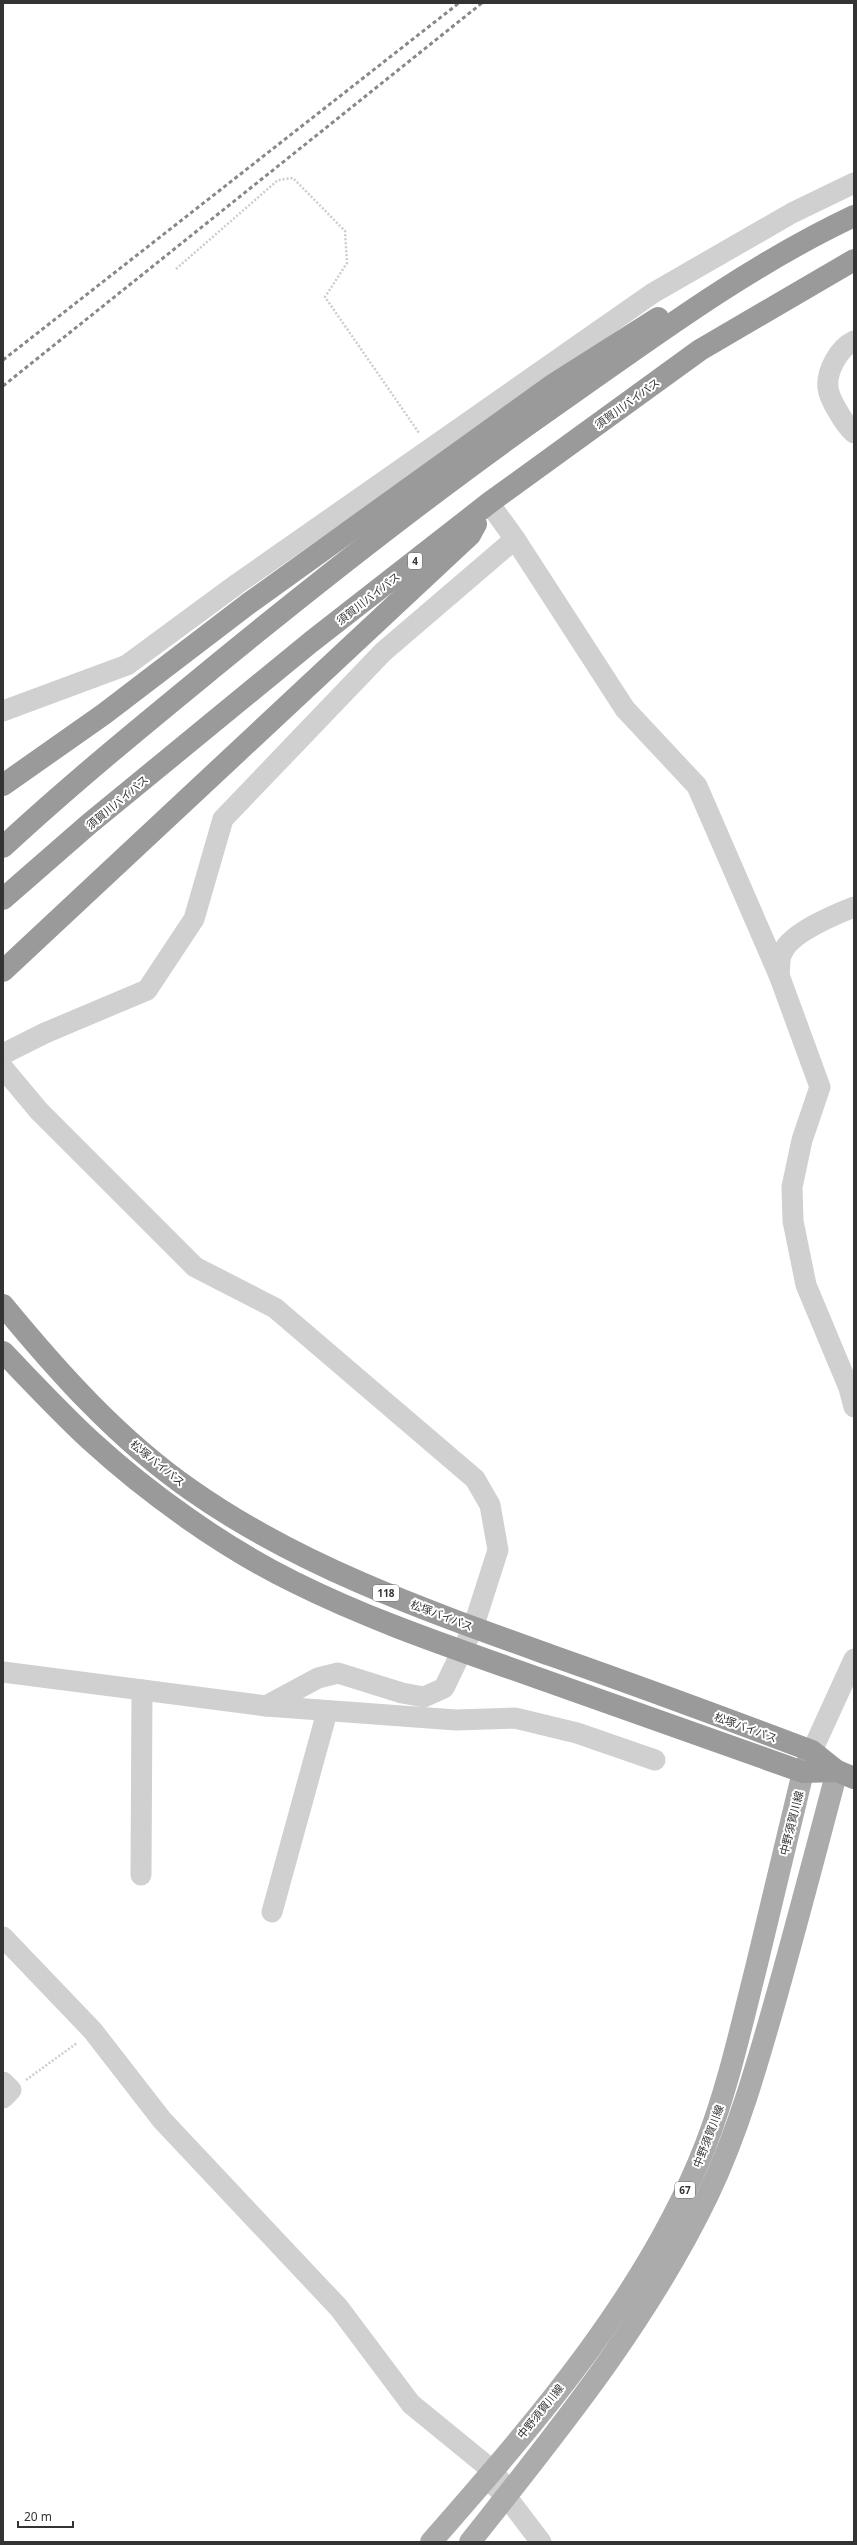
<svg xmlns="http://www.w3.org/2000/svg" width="857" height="2545" font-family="'Noto Sans','Noto Sans JP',sans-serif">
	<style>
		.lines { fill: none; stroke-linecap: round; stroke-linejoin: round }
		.path { stroke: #cdcdcd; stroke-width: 2.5; stroke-dasharray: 2 2; stroke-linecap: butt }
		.minor { stroke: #d0d0d0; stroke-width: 21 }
		.major { stroke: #ababab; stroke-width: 22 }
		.highway { stroke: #9a9a9a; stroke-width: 22 }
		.rail { stroke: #888; stroke-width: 3; stroke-dasharray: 4 3; stroke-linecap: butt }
		.labels { text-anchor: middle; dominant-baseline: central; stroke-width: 4; stroke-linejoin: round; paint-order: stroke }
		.shield { fill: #fff; stroke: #707070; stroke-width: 1 }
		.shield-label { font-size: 10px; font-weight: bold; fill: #333 }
		.street-label { font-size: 11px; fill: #333; stroke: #fff }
	</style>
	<rect width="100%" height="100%" fill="#fff"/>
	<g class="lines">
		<g class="path">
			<path d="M176 269 278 180 293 178 345 231 347 263 325 297 419 433"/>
			<path d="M26 2080 77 2043"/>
		</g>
		<g class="minor">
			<path d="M854 341C839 348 826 371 828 388 829 399 845 425 854 433"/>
			<path d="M489 503 515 539 625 709 697 786 779 975 820 1087 802 1140 792 1187 793 1221 806 1285 849 1388 854 1407"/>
			<path d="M3 711 127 665 237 584 653 293 792 213 854 183"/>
			<path d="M779 975C780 969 779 962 781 956 787 934 834 915 854 907"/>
			<path d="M3 1054 45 1033 147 990 194 919 223 819 383 652 515 539"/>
			<path d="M3 1068 39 1111 195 1267 275 1308 475 1479 490 1505 498 1550 473 1628 444 1688 424 1697 402 1693 338 1673 318 1678 266 1706 3 1672"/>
			<path d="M266 1706 456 1720 515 1718 577 1733 655 1760"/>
			<path d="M812 1751 854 1659"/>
			<path d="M141 1875 142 1690"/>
			<path d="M272 1912 327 1712"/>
			<path d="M3 1937 93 2031 162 2120 339 2308 411 2404 493 2471 509 2492"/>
			<path d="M3 2082 11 2090 3 2098"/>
			<path d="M494 2485 506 2496 541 2542"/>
		</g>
		<g class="major">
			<path d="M431 2542C535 2423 648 2294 706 2144 728 2087 741 2027 756 1968 772 1902 788 1837 803 1772L811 1754"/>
			<path d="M470 2542C557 2432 647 2322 708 2195 738 2132 757 2065 776 1998 797 1923 817 1847 837 1771"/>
		</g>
		<g class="highway">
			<path d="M3 785 104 714 248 604 554 384 658 318"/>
			<path d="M3 847C71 784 142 726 214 667 324 577 436 489 553 407 650 339 746 267 854 216"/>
			<path d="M3 899 89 824 311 642 489 503 700 350 854 260"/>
			<path d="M3 971 470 535 476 524"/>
			<path d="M3 1305C58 1372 119 1440 191 1490 299 1566 427 1611 550 1655 638 1686 725 1718 812 1751L837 1771 854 1778"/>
			<path d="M3 1352C32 1382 60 1412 90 1440 149 1494 223 1547 294 1582 362 1616 433 1641 504 1666 603 1702 703 1737 803 1772L837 1771"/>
		</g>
		<g class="rail">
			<path d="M3 360 459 3"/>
			<path d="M3 386 482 3"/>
		</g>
	</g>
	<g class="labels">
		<g class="shield">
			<rect x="408" y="553" width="14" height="16" rx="3"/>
			<rect x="373" y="1585" width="26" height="16" rx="3"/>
			<rect x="675" y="2182" width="20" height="16" rx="3"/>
		</g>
		<g class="shield-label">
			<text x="415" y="561">4</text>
			<text x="386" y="1593">118</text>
			<text x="685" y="2190">67</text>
		</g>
		<g class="street-label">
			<text transform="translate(627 403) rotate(-36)">須賀川バイパス</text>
			<text transform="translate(368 598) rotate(-38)">須賀川バイパス</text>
			<text transform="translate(117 802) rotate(-40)">須賀川バイパス</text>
			<text transform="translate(158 1463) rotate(39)">松塚バイパス</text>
			<text transform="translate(442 1615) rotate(21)">松塚バイパス</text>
			<text transform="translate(746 1727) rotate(20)">松塚バイパス</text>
			<text transform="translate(791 1823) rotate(-76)">中野須賀川線</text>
			<text transform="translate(708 2136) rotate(-69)">中野須賀川線</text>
			<text transform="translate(540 2411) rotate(-51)">中野須賀川線</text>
		</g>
	</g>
	<rect width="857" height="2545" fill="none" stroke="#333333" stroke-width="8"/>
	<path d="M18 2521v6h55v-6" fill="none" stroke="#333333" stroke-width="2"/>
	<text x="24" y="2521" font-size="12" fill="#333333" stroke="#ffffff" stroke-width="3" paint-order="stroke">20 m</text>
</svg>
